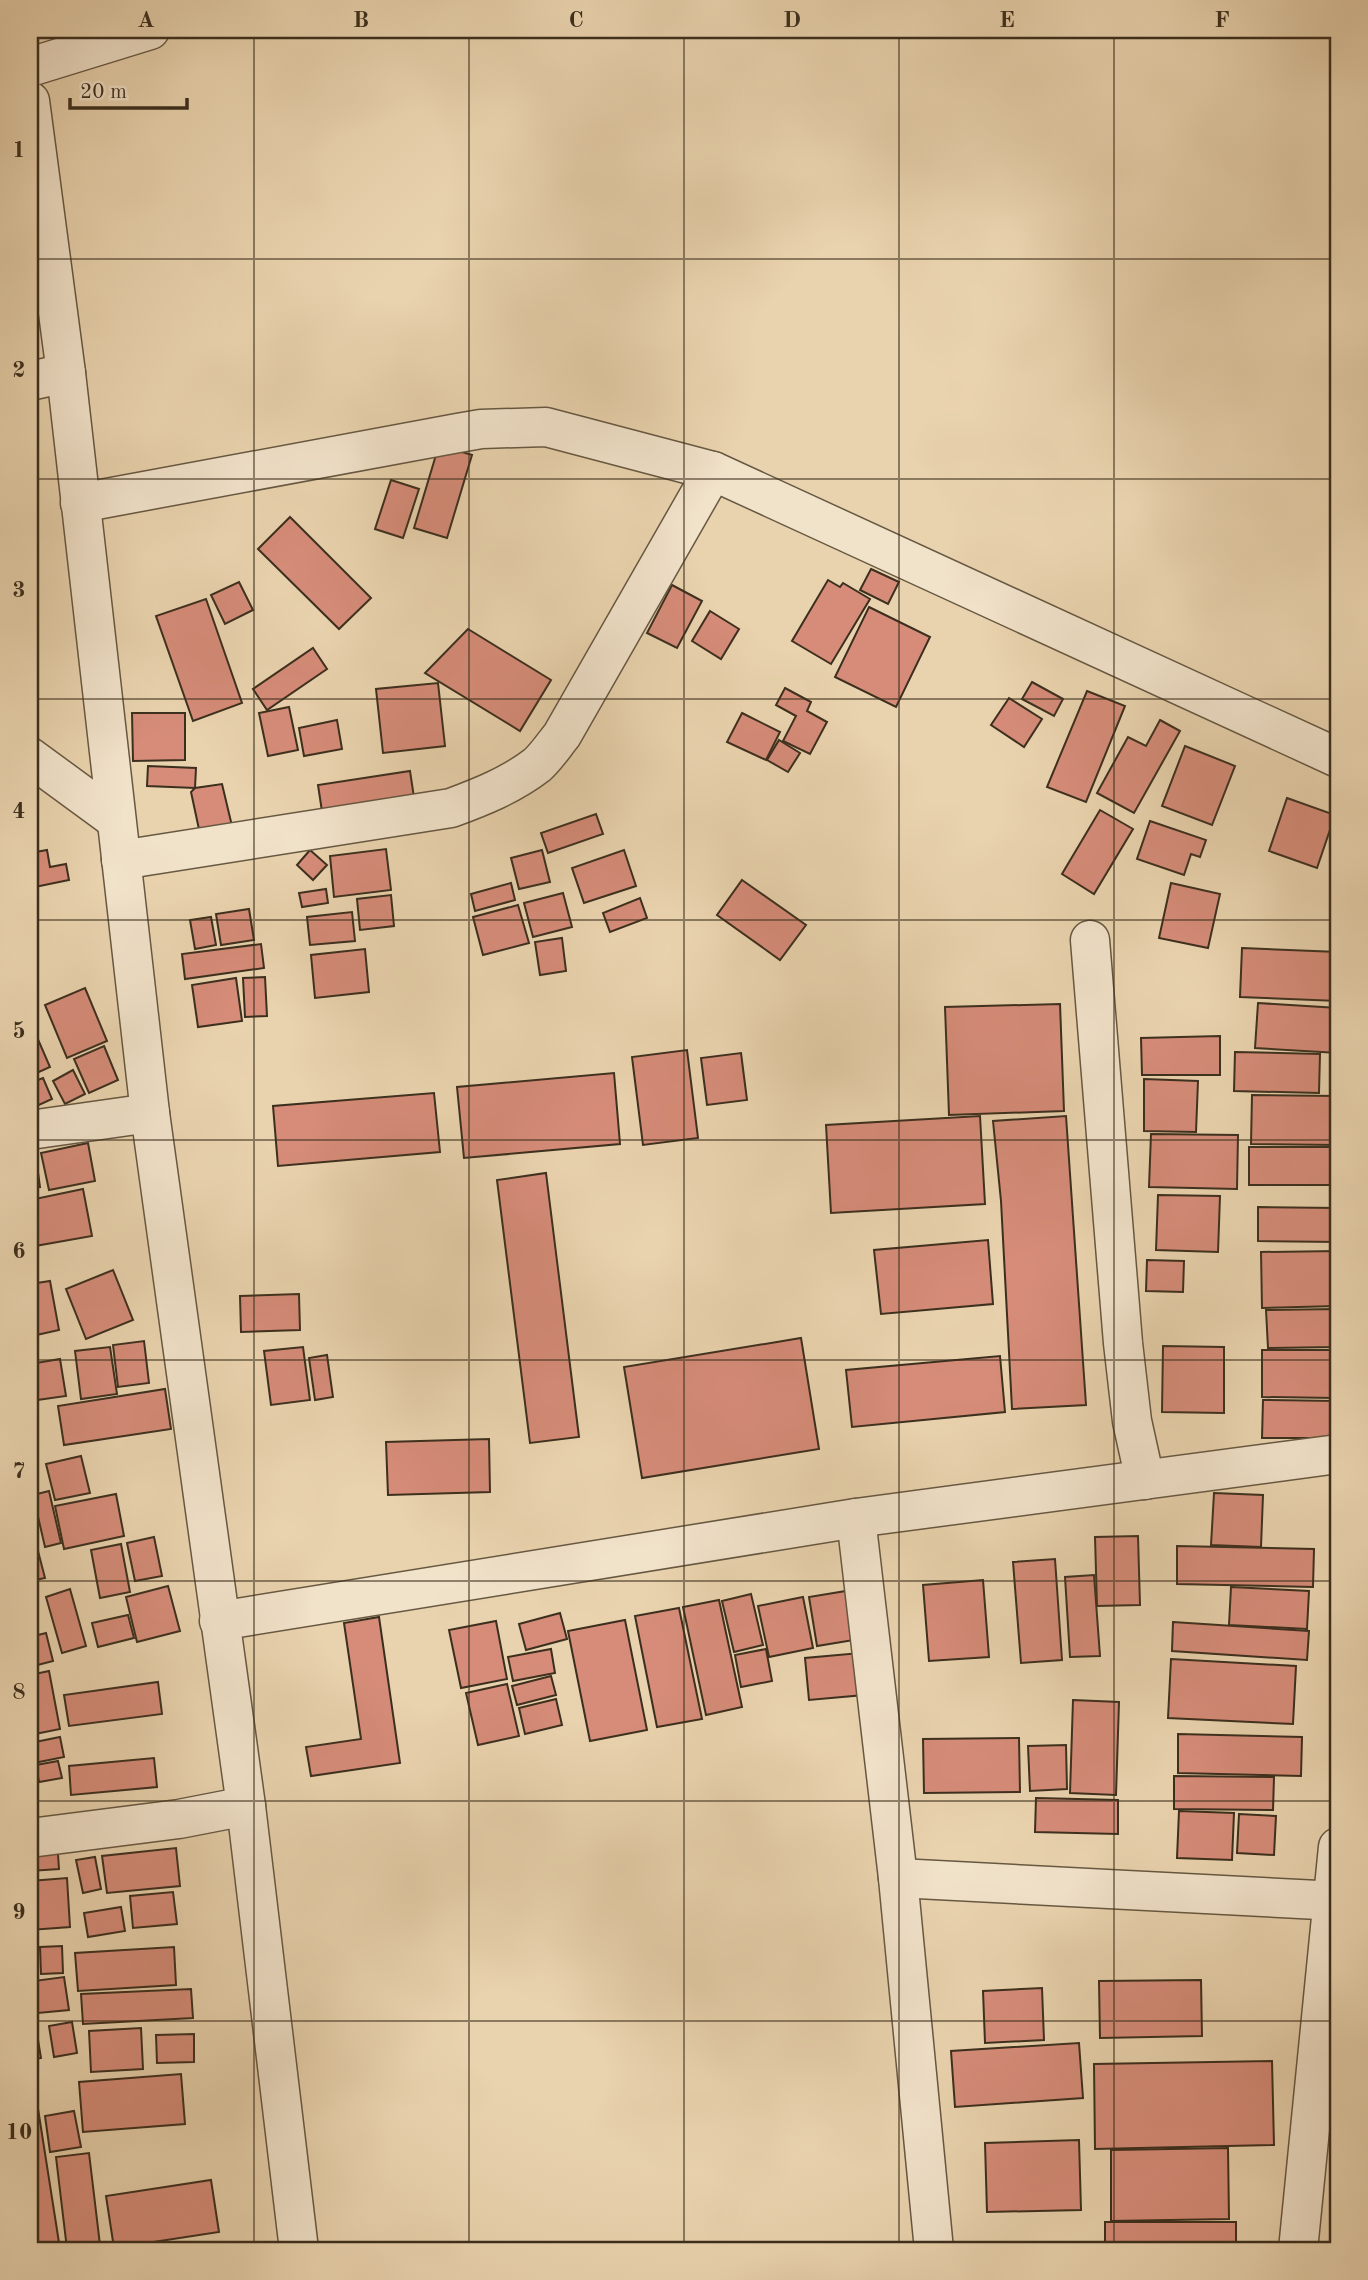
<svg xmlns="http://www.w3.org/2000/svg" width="1368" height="2280" font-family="'Old Standard TT',serif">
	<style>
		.building { fill: #d68c79; stroke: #3c2f1e; stroke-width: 2 }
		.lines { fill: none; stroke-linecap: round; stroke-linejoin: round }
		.minor-casing { stroke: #675842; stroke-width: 41 }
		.minor { stroke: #f1e2ca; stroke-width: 38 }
		.grid { fill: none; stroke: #3c2f1e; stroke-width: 2; stroke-opacity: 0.55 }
		.neatline { fill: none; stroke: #3c2f1e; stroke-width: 2.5 }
		.grid-label { font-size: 23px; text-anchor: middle; font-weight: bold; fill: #3c2f1e }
	</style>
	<rect width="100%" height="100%" fill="#e9d3ae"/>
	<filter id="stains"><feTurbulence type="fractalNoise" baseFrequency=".00286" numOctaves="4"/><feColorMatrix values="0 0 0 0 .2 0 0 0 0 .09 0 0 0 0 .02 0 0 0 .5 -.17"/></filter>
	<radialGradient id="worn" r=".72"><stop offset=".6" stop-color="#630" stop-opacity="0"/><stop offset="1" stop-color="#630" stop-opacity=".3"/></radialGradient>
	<g class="building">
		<path d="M439 445 472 455 447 538 414 528Z"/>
		<path d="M391 480 419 489 403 538 375 529Z"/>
		<path d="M290 517 371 598 339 629 258 549Z"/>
		<path d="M871 569 899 582 888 604 860 590Z"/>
		<path d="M828 580 840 587 843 583 870 599 831 664 792 641Z"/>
		<path d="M239 582 253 610 225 624 211 595Z"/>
		<path d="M672 585 702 601 677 648 647 633Z"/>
		<path d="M206 599 242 703 193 721 156 616Z"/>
		<path d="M869 607 930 637 896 707 835 677Z"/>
		<path d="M710 611 739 629 721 659 692 641Z"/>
		<path d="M468 629 551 680 520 731 425 673Z"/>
		<path d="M313 648 327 669 267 710 253 689Z"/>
		<path d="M1032 682 1063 699 1054 716 1022 699Z"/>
		<path d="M438 683 445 746 383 753 376 689Z"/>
		<path d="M785 688 811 702 807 711 827 722 810 754 783 741 796 716 776 705Z"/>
		<path d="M1087 691 1125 706 1086 802 1047 787Z"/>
		<path d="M1009 698 1042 719 1024 747 991 725Z"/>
		<path d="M289 707 298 750 268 756 259 713Z"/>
		<path d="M132 713H185V760L133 761Z"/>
		<path d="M742 713 780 732 766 760 727 742Z"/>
		<path d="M337 720 342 749 304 756 299 728Z"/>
		<path d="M1160 720 1180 731 1134 813 1097 793 1128 737 1146 746Z"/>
		<path d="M779 740 800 753 788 772 767 760Z"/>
		<path d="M1185 746 1235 766 1212 825 1162 806Z"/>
		<path d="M148 766 196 768 195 788 147 786Z"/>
		<path d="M410 771 415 804 323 818 318 785Z"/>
		<path d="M222 784 232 826 200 834 191 792 195 788Z"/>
		<path d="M1287 798 1335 815 1317 868 1269 851Z"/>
		<path d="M1100 810 1133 829 1094 894 1062 874Z"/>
		<path d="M596 814 603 834 548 853 541 833Z"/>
		<path d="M1150 821 1206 840 1200 857 1191 854 1184 875 1137 859Z"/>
		<path d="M386 849 391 890 334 897 330 856Z"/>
		<path d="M47 850 50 867 66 864 69 880 30 888V853Z"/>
		<path d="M310 850 327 865 313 880 297 865Z"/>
		<path d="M542 850 550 882 519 889 511 858Z"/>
		<path d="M624 850 636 886 584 903 572 868Z"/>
		<path d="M742 880 806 925 780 960 717 915Z"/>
		<path d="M511 883 515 900 475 911 471 894Z"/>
		<path d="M1171 883 1220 894 1208 948 1159 938Z"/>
		<path d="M326 889 328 903 302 907 299 893Z"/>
		<path d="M563 893 572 927 533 937 524 903Z"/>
		<path d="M391 895 394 926 360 930 357 899Z"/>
		<path d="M640 898 647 918 610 932 603 913Z"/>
		<path d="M518 905 529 943 483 955 473 917Z"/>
		<path d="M249 909 254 940 221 945 216 914Z"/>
		<path d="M352 912 355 941 310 945 307 917Z"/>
		<path d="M211 917 216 945 195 949 190 920Z"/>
		<path d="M562 938 566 971 540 975 535 942Z"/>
		<path d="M261 944 264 968 185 979 182 954Z"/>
		<path d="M1242 948 1338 952V1001L1240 997Z"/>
		<path d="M365 949 369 992 315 998 311 955Z"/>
		<path d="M265 977 267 1016 245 1017 243 978Z"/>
		<path d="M236 978 242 1021 198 1027 192 985Z"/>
		<path d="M85 988 107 1041 67 1058 45 1005Z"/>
		<path d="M1258 1003 1338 1008V1053L1255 1048Z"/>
		<path d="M1060 1004 1064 1111 949 1115 945 1007Z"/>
		<path d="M30 1021 50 1067 30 1076Z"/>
		<path d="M1220 1036V1075H1142L1141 1038Z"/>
		<path d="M104 1046 118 1080 89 1093 74 1059Z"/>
		<path d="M687 1050 698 1138 643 1145 632 1057Z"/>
		<path d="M1235 1052 1320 1054 1319 1093 1234 1091Z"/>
		<path d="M741 1053 747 1100 707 1105 701 1058Z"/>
		<path d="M73 1070 85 1094 65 1104 53 1081Z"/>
		<path d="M614 1073 620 1144 464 1158 457 1087Z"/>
		<path d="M43 1078 52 1099 30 1109V1083Z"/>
		<path d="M1144 1079 1198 1081 1196 1132 1144 1131Z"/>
		<path d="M434 1093 440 1152 278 1166 273 1106Z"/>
		<path d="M1252 1095 1338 1096V1145L1251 1144Z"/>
		<path d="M980 1116 985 1204 831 1213 826 1125Z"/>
		<path d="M1066 1116 1086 1405 1012 1409 1001 1201 993 1121Z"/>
		<path d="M1151 1134 1238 1135 1237 1189 1149 1187Z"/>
		<path d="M34 1143 40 1187 30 1188V1144Z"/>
		<path d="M88 1143 95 1181 49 1190 41 1153Z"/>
		<rect x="1249" y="1147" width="89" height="38"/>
		<path d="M546 1173 579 1437 530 1443 497 1180Z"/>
		<path d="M83 1189 92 1236 35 1246 30 1215V1200Z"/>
		<path d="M1158 1195 1220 1196 1218 1252 1156 1250Z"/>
		<path d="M1258 1207 1338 1208V1242L1258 1241Z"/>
		<path d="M988 1240 993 1304 881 1314 874 1250Z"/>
		<path d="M1337 1251V1306L1262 1308 1261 1252Z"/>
		<path d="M1147 1260 1184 1261 1183 1292 1146 1291Z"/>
		<path d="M113 1270 133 1320 86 1339 66 1289Z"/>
		<path d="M50 1281 59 1330 32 1336 30 1284Z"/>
		<path d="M299 1294 300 1330 241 1332 240 1296Z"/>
		<path d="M1335 1309 1336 1347 1268 1348 1266 1310Z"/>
		<path d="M801 1338 819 1449 642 1478 624 1367Z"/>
		<path d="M144 1341 149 1383 118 1387 113 1345Z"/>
		<path d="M1163 1346 1224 1347V1413L1162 1412Z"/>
		<path d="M110 1347 117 1394 81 1399 75 1351Z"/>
		<path d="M303 1347 310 1400 271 1405 264 1351Z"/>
		<path d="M1262 1350H1335V1398L1262 1397Z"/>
		<path d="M327 1355 333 1397 315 1400 309 1358Z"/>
		<path d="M1000 1356 1005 1412 852 1427 846 1370Z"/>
		<path d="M60 1359 66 1396 30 1401V1364Z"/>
		<path d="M165 1389 171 1429 64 1445 58 1406Z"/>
		<path d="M1263 1400 1337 1401 1336 1438H1262Z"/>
		<path d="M489 1439 490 1492 388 1495 386 1442Z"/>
		<path d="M81 1456 90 1493 55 1500 46 1464Z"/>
		<path d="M49 1491 61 1543 45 1547 33 1495Z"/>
		<path d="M1214 1493 1263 1495 1261 1547 1211 1545Z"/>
		<path d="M116 1494 124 1536 64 1549 55 1506Z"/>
		<path d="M1138 1536 1140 1605 1097 1606 1095 1537Z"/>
		<path d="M154 1537 162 1576 135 1581 127 1543Z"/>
		<path d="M121 1544 130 1592 100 1598 91 1550Z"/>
		<path d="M1177 1546 1314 1549 1313 1587 1177 1584Z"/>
		<path d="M38 1551 45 1578 30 1581V1553Z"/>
		<path d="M1055 1559 1062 1660 1021 1663 1013 1562Z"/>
		<path d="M1094 1575 1100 1656 1070 1657 1065 1577Z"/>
		<path d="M983 1580 989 1657 929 1661 923 1585Z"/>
		<path d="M168 1586 180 1631 137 1642 126 1597Z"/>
		<path d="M1231 1587 1309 1591 1307 1629 1229 1625Z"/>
		<path d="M70 1589 86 1646 62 1653 46 1597Z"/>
		<path d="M852 1590 860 1639 817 1646 809 1597Z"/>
		<path d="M751 1594 763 1645 734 1652 722 1601Z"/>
		<path d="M803 1597 813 1648 769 1657 758 1606Z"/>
		<path d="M719 1600 742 1707 706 1715 683 1607Z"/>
		<path d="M679 1608 702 1719 657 1727 635 1616Z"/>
		<path d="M560 1613 567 1639 526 1650 519 1624Z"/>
		<path d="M128 1615 134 1638 98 1647 92 1623Z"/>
		<path d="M379 1617 400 1763 311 1776 306 1747 361 1739 344 1623Z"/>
		<path d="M625 1620 647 1730 590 1741 568 1631Z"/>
		<path d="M496 1621 507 1679 461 1688 449 1630Z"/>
		<path d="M1173 1622 1309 1631 1307 1660 1172 1651Z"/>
		<path d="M46 1633 53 1661 30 1667V1637Z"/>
		<path d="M551 1649 555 1673 513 1681 508 1657Z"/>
		<path d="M766 1649 772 1681 741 1687 735 1655Z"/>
		<path d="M860 1653 864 1695 809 1700 805 1658Z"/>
		<path d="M1171 1659 1296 1666 1293 1724 1168 1718Z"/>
		<path d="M49 1671 60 1729 30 1735V1675Z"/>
		<path d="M551 1676 556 1695 517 1705 512 1686Z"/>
		<path d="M158 1682 162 1714 69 1726 64 1695Z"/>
		<path d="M507 1684 519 1736 478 1745 466 1693Z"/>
		<path d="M556 1699 562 1725 525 1734 519 1708Z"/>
		<path d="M1073 1700 1119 1702 1116 1795 1070 1793Z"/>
		<path d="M1178 1734 1302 1737 1301 1776 1178 1773Z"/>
		<path d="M60 1737 64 1757 34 1763 30 1743Z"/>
		<path d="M1019 1738 1020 1792 924 1793 923 1739Z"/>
		<path d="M1066 1745 1067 1789 1030 1791 1028 1746Z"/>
		<path d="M154 1758 157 1787 71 1795 69 1766Z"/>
		<path d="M58 1761 62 1778 39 1782 36 1765Z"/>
		<path d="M1174 1776 1274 1777 1273 1810 1174 1809Z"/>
		<path d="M1036 1798 1118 1800V1834L1035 1832Z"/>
		<path d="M1179 1811 1234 1813 1232 1860 1177 1858Z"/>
		<path d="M1239 1814 1276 1816 1274 1855 1237 1853Z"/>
		<path d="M56 1825 59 1869 30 1871V1827Z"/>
		<path d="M176 1848 180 1886 107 1893 102 1856Z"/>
		<path d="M95 1857 101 1889 83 1893 76 1860Z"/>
		<path d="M67 1878 70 1927 30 1930V1881Z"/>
		<path d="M173 1892 177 1924 133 1928 130 1896Z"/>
		<path d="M121 1907 125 1931 88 1937 84 1913Z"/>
		<path d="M62 1946 63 1973 41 1974 40 1947Z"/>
		<path d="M174 1947 176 1985 78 1991 75 1953Z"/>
		<path d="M64 1977 69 2010 38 2013 34 1981Z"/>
		<path d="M1201 1980 1202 2036 1100 2038 1099 1981Z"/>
		<path d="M1042 1988 1044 2040 985 2043 983 1991Z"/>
		<path d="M191 1989 193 2018 83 2024 81 1994Z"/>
		<path d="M30 2016H34L41 2058 30 2060Z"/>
		<path d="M72 2022 77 2053 54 2057 49 2026Z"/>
		<path d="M141 2028 143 2069 91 2072 89 2031Z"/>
		<path d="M194 2034V2062L157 2063 156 2035Z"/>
		<path d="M1079 2043 1083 2098 955 2107 951 2051Z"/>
		<path d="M1272 2061 1274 2145 1095 2149 1094 2064Z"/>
		<path d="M181 2074 185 2124 83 2132 79 2082Z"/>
		<path d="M36 2096 60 2249 52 2250H30V2097Z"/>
		<path d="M74 2111 81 2147 50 2152 45 2116Z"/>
		<path d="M1079 2140 1081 2210 987 2212 985 2143Z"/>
		<path d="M1228 2148 1229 2219 1111 2221V2150Z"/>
		<path d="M89 2153 100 2245 67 2249 56 2157Z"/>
		<path d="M211 2180 219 2232 114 2248 106 2196Z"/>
		<rect x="1105" y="2222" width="131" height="28"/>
	</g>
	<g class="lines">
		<g class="minor-casing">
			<g id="minor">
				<path d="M30 67 150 30"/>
				<path d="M30 101 66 373 150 1113 246 1806 299 2250"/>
				<path d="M30 381 66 373"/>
				<path d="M80 503 458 433 481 429 546 427 713 471 1338 758"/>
				<path d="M30 757 116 820"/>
				<path d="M121 860 451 808C481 797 511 785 537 765 546 757 554 745 562 735L713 471"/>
				<path d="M1090 940 1123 1343 1132 1421 1145 1480"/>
				<path d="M30 1130 150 1113"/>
				<path d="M856 1518 898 1878 934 2250"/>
				<path d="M219 1621 856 1518 1338 1454"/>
				<path d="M30 1838 179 1819 246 1806"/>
				<path d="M898 1878 1338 1901"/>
				<path d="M1298 2250 1338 1847"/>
			</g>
		</g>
		<use href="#minor" class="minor"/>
	</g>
	<path class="grid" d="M254 30V2250M469 30V2250M684 30V2250M899 30V2250M1114 30V2250M30 259H1338M30 479H1338M30 699H1338M30 920H1338M30 1140H1338M30 1360H1338M30 1581H1338M30 1801H1338M30 2021H1338"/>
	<rect width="1368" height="2280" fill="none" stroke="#e9d3ae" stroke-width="77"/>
	<path d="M70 98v10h117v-10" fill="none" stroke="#3c2f1e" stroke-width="3.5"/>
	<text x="80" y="98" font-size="21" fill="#3c2f1e" stroke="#f1e2ca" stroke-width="5" paint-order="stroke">20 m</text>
	<rect x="38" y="38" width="1292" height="2204" class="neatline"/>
	<g class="grid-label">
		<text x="146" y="27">A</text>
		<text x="361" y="27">B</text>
		<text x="576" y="27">C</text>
		<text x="792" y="27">D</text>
		<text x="1007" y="27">E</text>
		<text x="1222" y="27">F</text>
		<text x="19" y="157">1</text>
		<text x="19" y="377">2</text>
		<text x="19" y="597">3</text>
		<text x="19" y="818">4</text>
		<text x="19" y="1038">5</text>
		<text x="19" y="1258">6</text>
		<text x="19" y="1478">7</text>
		<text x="19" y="1699">8</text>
		<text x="19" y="1919">9</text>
		<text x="19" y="2139">10</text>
	</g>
	<rect width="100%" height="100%" filter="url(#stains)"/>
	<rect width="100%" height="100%" fill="url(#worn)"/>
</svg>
